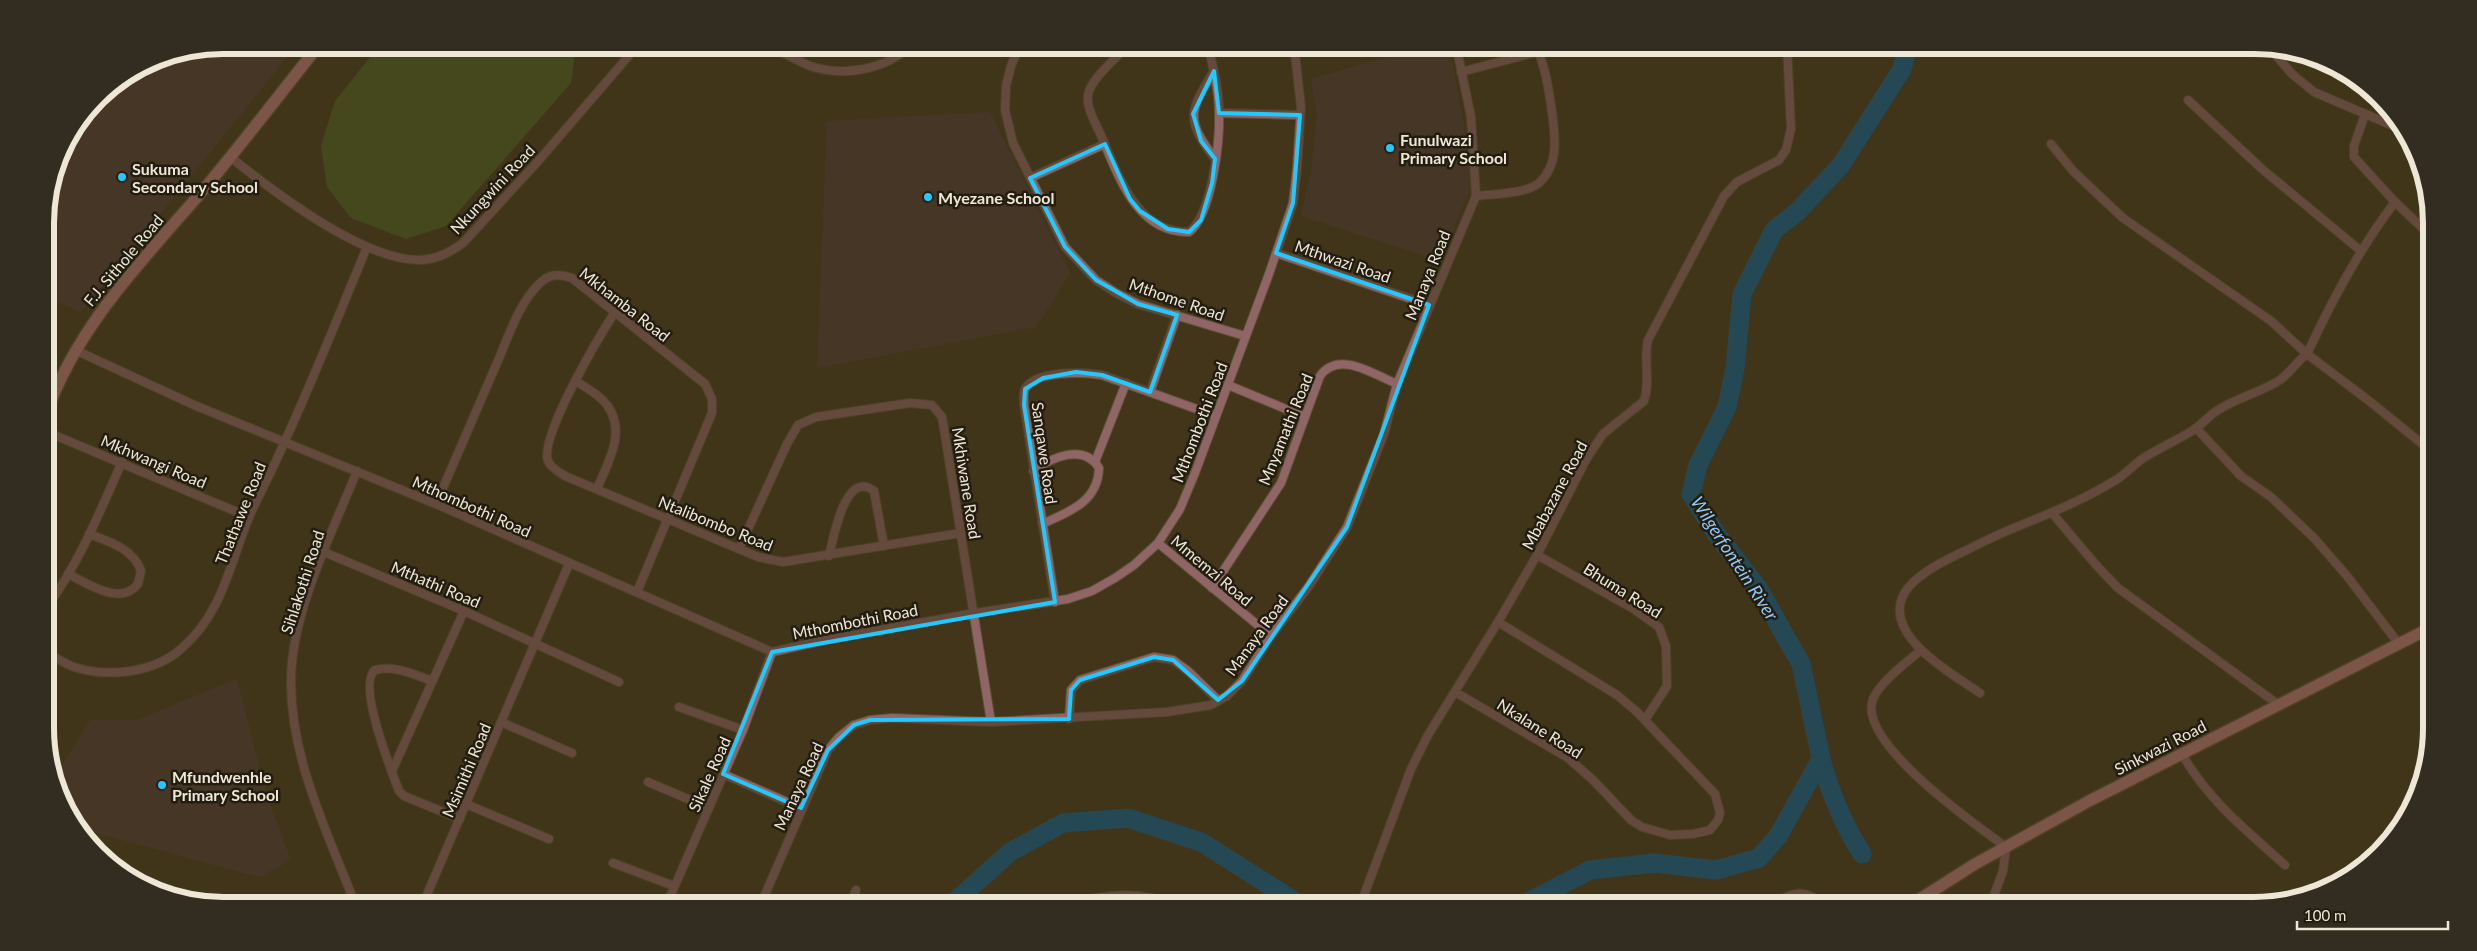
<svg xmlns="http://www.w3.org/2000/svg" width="2477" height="951" font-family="Lato,sans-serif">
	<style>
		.education { fill: #4d3935 }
		.green { fill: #496120 }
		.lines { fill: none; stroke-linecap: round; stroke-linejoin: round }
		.river { stroke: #01629e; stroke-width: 19 }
		.street-casing { stroke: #5e5137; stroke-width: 10 }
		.secondary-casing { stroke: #5e5137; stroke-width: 14 }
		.street { stroke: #8f6566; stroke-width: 8 }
		.secondary { stroke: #bf7d80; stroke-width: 11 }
		.marked { fill: none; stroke: #23c9fe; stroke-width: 4; stroke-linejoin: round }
		.poi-dot { fill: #23c9fe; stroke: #231d11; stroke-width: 2 }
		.labels { text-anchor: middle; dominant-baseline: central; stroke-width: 5; stroke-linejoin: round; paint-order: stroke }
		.poi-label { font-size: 16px; font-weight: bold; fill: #efe7d6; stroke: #231d11; text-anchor: start }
		.street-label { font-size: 16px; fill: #efe7d6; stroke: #231d11 }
		.water-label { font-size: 18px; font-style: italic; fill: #90c9fa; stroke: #231d11 }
		.rim { fill: none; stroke: #efe7d6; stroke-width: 6 }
	</style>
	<rect width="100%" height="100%" fill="#423519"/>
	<g class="education">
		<path d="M222 45H297L81 312 46 296 45 211 63 144 105 89 155 58Z"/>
		<path d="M1428 45H1449L1464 125 1471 186 1441 261 1301 216 1311 171 1317 113 1311 79Z"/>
		<path d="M990 112 1070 273 1036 327 817 368 827 121Z"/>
		<path d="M237 679 266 794 291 860 259 877 89 831 78 823 55 777 90 720H137Z"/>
	</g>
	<path class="green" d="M380 45H576L571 83 446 226 406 239 351 218 327 187 321 146 335 101Z"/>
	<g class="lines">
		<g class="river">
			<path d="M1821 759C1830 793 1843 824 1862 854"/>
			<path d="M950 906 1010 852 1063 823 1128 818 1201 842 1302 906"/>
			<path d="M1520 906 1590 870 1654 863 1716 870 1759 858 1778 836 1821 759 1801 664 1758 588 1717 535 1691 494 1698 465 1727 407 1735 368 1742 294 1774 230 1797 212 1841 165 1902 69 1908 45"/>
		</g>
		<g class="street-casing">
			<g id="street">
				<path d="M768 45C782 52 796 60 810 66 843 77 886 70 911 45"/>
				<path d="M1020 45 1011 66 1006 86 1005 110 1013 143 1065 247 1096 280 1116 293 1138 304 1245 336"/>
				<path d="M1128 45C1117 57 1090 80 1088 95 1086 109 1097 125 1102 138 1119 177 1137 233 1189 232 1212 215 1220 141 1219 113 1219 90 1213 67 1208 45"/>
				<path d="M2269 47 2292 74 2314 92 2405 131"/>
				<path d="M795 58 802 45"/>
				<path d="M1214 71C1189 112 1185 119 1215 159"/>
				<path d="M1461 72 1563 45"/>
				<path d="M2188 100 2262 169 2361 251"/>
				<path d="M1219 113 1300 115"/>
				<path d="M2365 114 2354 146V157L2395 202 2431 236"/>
				<path d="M2390 124 2394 114"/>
				<path d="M2051 144 2073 171 2123 218 2271 321 2307 354C2332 300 2359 249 2395 202"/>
				<path d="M230 157C273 191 373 269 429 259 442 257 452 251 463 243L540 159 638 45"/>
				<path d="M1030 178 1105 144"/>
				<path d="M1476 196C1492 194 1526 194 1539 183 1547 176 1553 164 1554 153 1557 135 1547 68 1538 52"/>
				<path d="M1276 253 1429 305"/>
				<path d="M615 312C600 335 539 437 548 461 551 468 559 472 565 476L758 557 783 562 961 533"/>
				<path d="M75 350 194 405 436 504 772 652 825 640 975 613 1068 599 1092 591 1115 578 1134 565 1158 543 1180 509 1195 473 1269 274 1293 203 1297 168 1301 107 1294 45"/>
				<path d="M576 381C586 388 600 395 607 405 627 432 608 462 597 489"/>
				<path d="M1228 385 1305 417"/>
				<path d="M1150 392 1177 315"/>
				<path d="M2196 428 2241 476 2271 497 2315 539 2347 576 2399 644"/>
				<path d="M47 432 249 517"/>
				<path d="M1095 462 1126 383"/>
				<path d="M1033 471C1052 457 1084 443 1099 468 1098 502 1069 512 1042 524"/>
				<path d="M436 504C456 457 477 410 497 363 508 338 518 305 538 285 548 274 558 273 572 278L705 384 712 399V413L637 592"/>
				<path d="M2052 513 2097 566 2118 588 2279 705"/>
				<path d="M1158 543 1271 636"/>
				<path d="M739 549 787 444 798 425 816 417 910 403 932 405 942 417 944 429 991 722"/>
				<path d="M324 552 464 611 619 682"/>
				<path d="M1537 555 1632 608 1659 627 1666 646 1667 686 1645 720"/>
				<path d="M829 556C833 540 845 468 874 491L884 546"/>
				<path d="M68 574C87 583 120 607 138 584L141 571C134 549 108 541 89 534"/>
				<path d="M1212 588 1281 483 1320 376C1339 350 1373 374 1397 384"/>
				<path d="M1055 602 1024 405C1024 400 1023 394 1025 389 1035 370 1084 372 1102 375L1216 416"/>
				<path d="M48 605C80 562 100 511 122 462"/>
				<path d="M1921 650C1907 662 1880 682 1873 699 1856 742 1976 825 2006 847L2003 871 1990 906"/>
				<path d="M48 653C56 658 65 664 74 667 108 678 155 673 182 648 223 613 230 562 250 515 261 491 274 467 284 443 314 378 340 312 367 247"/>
				<path d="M432 681C413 674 395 665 375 670 357 684 391 770 399 791L404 796 460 819"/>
				<path d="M1455 692 1568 758 1593 780 1631 820 1642 827 1670 835 1693 834 1710 830 1718 820 1720 813 1715 794 1637 712 1617 695 1498 622"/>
				<path d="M1980 693C1954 675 1890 640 1901 601 1908 575 1953 557 1975 546 2009 528 2045 517 2079 500 2092 494 2106 486 2119 478 2127 472 2134 465 2142 459 2159 448 2178 440 2195 429 2202 424 2208 417 2215 412 2235 398 2260 393 2280 380 2290 373 2297 361 2307 354L2368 400 2431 451"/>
				<path d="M679 707 743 730"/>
				<path d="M1069 719 1071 690 1080 680 1154 657 1173 660 1188 671 1218 700"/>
				<path d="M501 722 572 753"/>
				<path d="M48 753 53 757"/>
				<path d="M2182 754C2208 800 2246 830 2285 865"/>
				<path d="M392 771 464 611"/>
				<path d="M723 774 801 808"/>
				<path d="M648 782 709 808"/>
				<path d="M466 804 549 839"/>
				<path d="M613 863 674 886"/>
				<path d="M356 906C326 829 284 746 292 662 298 600 334 528 357 471"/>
				<path d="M422 906 569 564"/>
				<path d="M666 906 743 730 772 652"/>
				<path d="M760 906 828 750 839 737 854 725 870 720 892 718 991 722 1167 712 1211 705 1227 696 1242 681 1271 636 1309 586 1347 527 1384 434 1397 384 1476 196 1471 117 1456 45"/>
				<path d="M850 906 856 890"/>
				<path d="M1066 906C1101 894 1141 890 1176 906"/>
				<path d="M1360 906 1411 769 1428 735 1498 622 1537 555 1587 458 1603 434 1644 401C1651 381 1643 360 1648 340L1724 196 1737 182 1779 160 1786 150 1791 129 1787 45"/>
				<path d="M1773 906C1790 891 1807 888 1823 906"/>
			</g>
		</g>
		<g class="secondary-casing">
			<g id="secondary">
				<path d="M46 414C78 324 144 259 205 188 244 141 281 93 319 45"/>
				<path d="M1909 906 1975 864 2089 801 2432 627"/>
			</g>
		</g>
		<use href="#street" class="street"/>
		<use href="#secondary" class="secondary"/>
	</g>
	<path d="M0 0H2477V951H0ZM1214 71 1219 113 1300 115 1293 203 1276 253 1429 305 1347 527 1242 681 1218 700 1173 660 1154 657 1080 680 1071 690 1069 719 870 720 854 725 828 750 801 808 723 774 772 652 1055 602 1024 405 1025 389 1043 378 1076 372 1102 375 1150 392 1177 315 1138 304 1096 280 1065 247 1030 178 1105 144 1130 199 1140 211 1168 229 1189 232 1201 220 1212 183 1215 159 1201 141 1193 114Z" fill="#423519" fill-opacity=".55" fill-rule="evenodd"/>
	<path class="marked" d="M1214 71 1219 113 1300 115 1293 203 1276 253 1429 305 1347 527 1242 681 1218 700 1173 660 1154 657 1080 680 1071 690 1069 719 870 720 854 725 828 750 801 808 723 774 772 652 1055 602 1024 405 1025 389 1043 378 1076 372 1102 375 1150 392 1177 315 1138 304 1096 280 1065 247 1030 178 1105 144 1130 199 1140 211 1168 229 1189 232 1201 220 1212 183 1215 159 1201 141 1193 114Z"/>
	<g class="poi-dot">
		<circle cx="1390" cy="148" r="5"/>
		<circle cx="122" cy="177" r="5"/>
		<circle cx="928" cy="197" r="5"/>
		<circle cx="162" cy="785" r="5"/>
	</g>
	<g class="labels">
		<g class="poi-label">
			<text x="1400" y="139">Funulwazi<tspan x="1400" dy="18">Primary School</tspan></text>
			<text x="132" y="168">Sukuma<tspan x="132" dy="18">Secondary School</tspan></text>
			<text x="938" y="197">Myezane School</text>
			<text x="172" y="776">Mfundwenhle<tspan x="172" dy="18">Primary School</tspan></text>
		</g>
		<g class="street-label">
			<text transform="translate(492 189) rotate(-47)">Nkungwini Road</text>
			<text transform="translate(123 260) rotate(-50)">F.J. Sithole Road</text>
			<text transform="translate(1343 261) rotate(19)">Mthwazi Road</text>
			<text transform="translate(1427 275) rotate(-68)">Manaya Road</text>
			<text transform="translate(1177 299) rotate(19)">Mthome Road</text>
			<text transform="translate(625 304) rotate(38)">Mkhamba Road</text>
			<text transform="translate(1199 422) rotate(-69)">Mthombothi Road</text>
			<text transform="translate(1285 429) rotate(-68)">Mnyamathi Road</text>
			<text transform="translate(1045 453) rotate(82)">Sanqawe Road</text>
			<text transform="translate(154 461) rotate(23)">Mkhwangi Road</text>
			<text transform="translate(967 483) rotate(81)">Mkhiwane Road</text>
			<text transform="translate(1554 495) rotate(-62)">Mbabazane Road</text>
			<text transform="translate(472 506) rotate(24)">Mthombothi Road</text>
			<text transform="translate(240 513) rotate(-68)">Thathawe Road</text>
			<text transform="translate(716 523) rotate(22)">Ntalibombo Road</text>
			<text transform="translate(1212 570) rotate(40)">Mmemzi Road</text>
			<text transform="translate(302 582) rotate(-72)">Sihlakothi Road</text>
			<text transform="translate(436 584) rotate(23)">Mthathi Road</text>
			<text transform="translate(1623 590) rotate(32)">Bhuma Road</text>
			<text transform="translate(855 621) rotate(-11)">Mthombothi Road</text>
			<text transform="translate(1256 635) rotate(-54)">Manaya Road</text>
			<text transform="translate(1540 728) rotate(32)">Nkalane Road</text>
			<text transform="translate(2160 747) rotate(-27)">Sinkwazi Road</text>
			<text transform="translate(466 770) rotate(-67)">Msimithi Road</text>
			<text transform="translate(709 774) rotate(-66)">Sikale Road</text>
			<text transform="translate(798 786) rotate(-65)">Manaya Road</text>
		</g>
		<g class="water-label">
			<text transform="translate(1735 558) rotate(57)">Wilgerfontein River</text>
		</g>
	</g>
	<path d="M0 0H2477V951H0ZM223 54H2254A169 169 0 0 1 2423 223V728A169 169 0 0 1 2254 897H223A169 169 0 0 1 54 728V223A169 169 0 0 1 223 54Z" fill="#332d21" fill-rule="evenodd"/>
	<path class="rim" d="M223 54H2254A169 169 0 0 1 2423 223V728A169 169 0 0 1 2254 897H223A169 169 0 0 1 54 728V223A169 169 0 0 1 223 54Z"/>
	<path d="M2297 921v8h151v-8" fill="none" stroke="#efe7d6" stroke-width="2.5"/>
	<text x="2304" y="921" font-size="15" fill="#efe7d6" stroke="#231d11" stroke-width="4" paint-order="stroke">100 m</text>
</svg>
